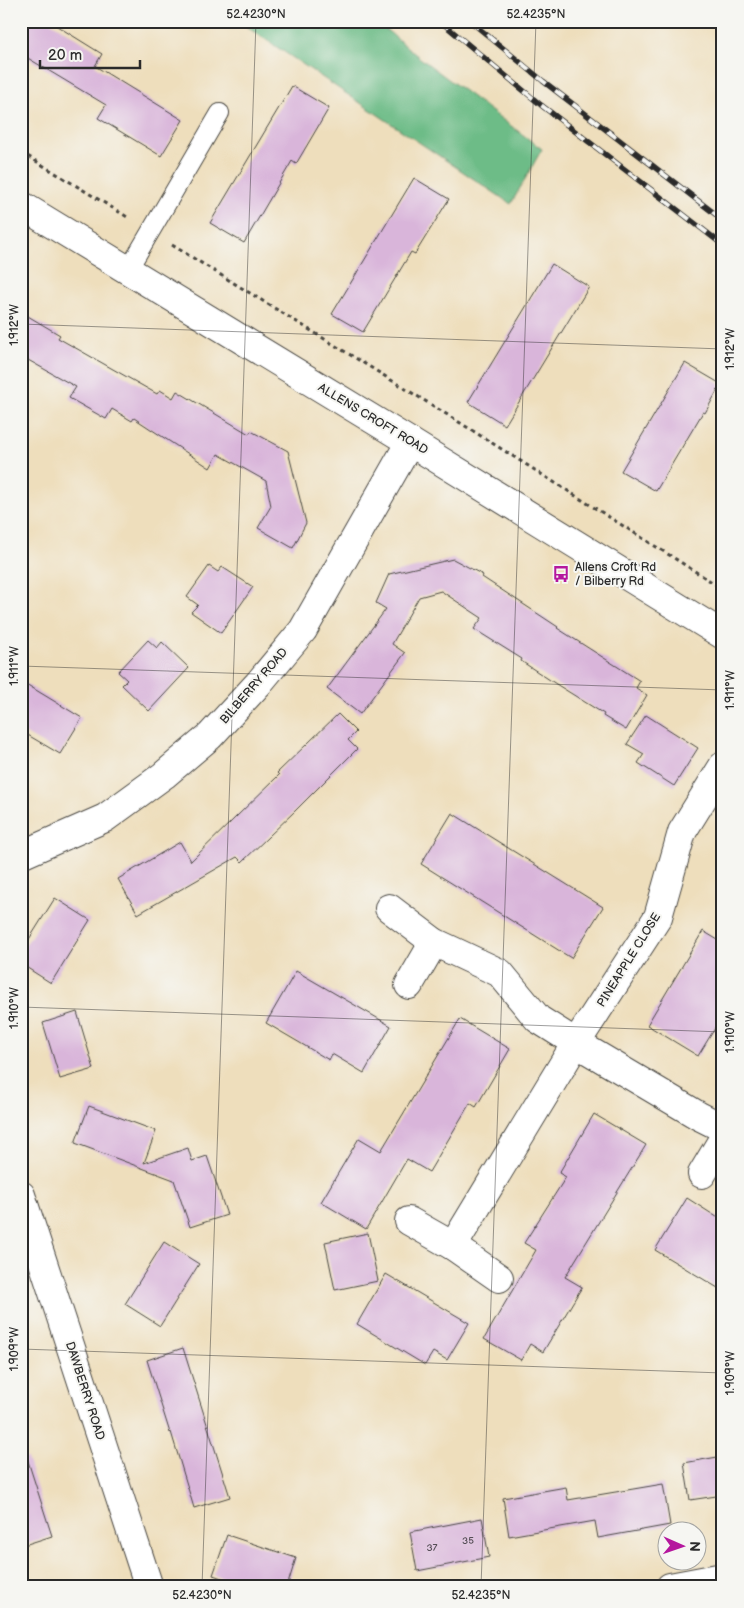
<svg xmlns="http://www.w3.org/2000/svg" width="744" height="1608" font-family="'Balsamiq Sans',sans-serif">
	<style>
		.forest { fill: #6dbc87; stroke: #4c7459 }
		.building { fill: #d9b5da }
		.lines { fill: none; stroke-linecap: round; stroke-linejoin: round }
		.service-casing { stroke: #484641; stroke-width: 20 }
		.minor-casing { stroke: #484641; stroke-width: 30 }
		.path { stroke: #484641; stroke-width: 3; stroke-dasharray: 4 4; stroke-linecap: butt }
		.service { stroke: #fff; stroke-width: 18 }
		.minor { stroke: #fff; stroke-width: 28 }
		.rail-casing { stroke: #2b2b2b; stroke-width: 5.5 }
		.rail { stroke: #f6f6f2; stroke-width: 4; stroke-dasharray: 11; stroke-linecap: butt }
		.ticks { fill: none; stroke: #2b2b2b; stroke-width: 1; stroke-opacity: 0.45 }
		.labels { text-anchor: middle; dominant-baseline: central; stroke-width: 4; stroke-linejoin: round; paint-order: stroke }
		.number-label { font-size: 10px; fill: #564e57 }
		.street-label { font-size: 12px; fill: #2b2b2b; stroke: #f6f6f2 }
		.poi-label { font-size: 12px; fill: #2b2b2b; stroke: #f6f6f2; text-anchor: start }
		.neatline { fill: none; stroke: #2b2b2b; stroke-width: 2 }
		.ticks-label { font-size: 12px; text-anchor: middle; fill: #2b2b2b }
	</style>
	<rect width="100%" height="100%" fill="#f6f6f2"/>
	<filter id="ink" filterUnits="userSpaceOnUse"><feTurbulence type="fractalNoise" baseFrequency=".02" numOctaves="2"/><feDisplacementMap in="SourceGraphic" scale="10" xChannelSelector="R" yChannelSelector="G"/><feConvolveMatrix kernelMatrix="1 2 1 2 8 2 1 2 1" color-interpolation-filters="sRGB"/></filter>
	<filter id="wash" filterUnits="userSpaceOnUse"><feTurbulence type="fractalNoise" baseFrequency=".0096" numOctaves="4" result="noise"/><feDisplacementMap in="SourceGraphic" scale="20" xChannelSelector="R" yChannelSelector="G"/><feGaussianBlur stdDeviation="1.12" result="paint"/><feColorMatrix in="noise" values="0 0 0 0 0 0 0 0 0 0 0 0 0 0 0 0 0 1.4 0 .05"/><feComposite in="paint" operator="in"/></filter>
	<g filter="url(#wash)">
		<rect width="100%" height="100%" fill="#eedebc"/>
		<path class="forest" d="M238 21H376L420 58 542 149 511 204Z"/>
		<g id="blocks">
			<g class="building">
				<path d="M21 21H49L102 54 95 66 183 120 161 156 98 118 106 105 21 54Z"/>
				<path d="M292 86 329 108 296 164 292 161 244 243 210 223Z"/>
				<path d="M414 178 449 199 415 254 411 252 363 332 332 314Z"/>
				<path d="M552 264 589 287 505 425 468 402Z"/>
				<path d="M21 312 60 335 58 338 157 394 160 390 173 398 177 391 249 434 251 431 288 451 306 523 293 548 258 528 271 506 266 481 218 454 210 468 134 418 132 421 112 409 106 419 69 398 76 387 21 356Z"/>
				<path d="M685 363 721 384 705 413 703 412 656 491 621 471Z"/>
				<path d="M453 559 483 575 482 577 558 627 557 628 640 681 636 688 647 695 626 730 603 716 604 714 556 684 521 661 522 659 474 629 482 618 441 591 419 597 392 644 405 653 360 714 327 689 386 609 376 603 389 574Z"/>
				<path d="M209 566 218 572 222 567 253 587 221 633 191 612 198 605 187 597Z"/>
				<path d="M148 640 157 648 162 642 189 668 149 711 122 685 127 680 118 672Z"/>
				<path d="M21 681 82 718 60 754 21 731Z"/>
				<path d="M338 714 356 732 348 740 357 749 295 811 242 862 237 857 138 914 118 879 180 842 191 861 279 775 277 773Z"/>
				<path d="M646 715 698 748 674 786 638 763 644 754 627 744Z"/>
				<path d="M452 813 603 907 571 958 421 864Z"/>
				<path d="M55 898 90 920 51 983 21 964V952Z"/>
				<path d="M703 931 723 943V1015L698 1056 647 1025Z"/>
				<path d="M296 971 391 1026 364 1073 332 1054 329 1060 266 1023Z"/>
				<path d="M77 1012 94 1069 60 1079 43 1023Z"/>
				<path d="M460 1019 510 1049 476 1107 470 1103 429 1172 407 1159 366 1229 321 1202 359 1138 381 1151Z"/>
				<path d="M89 1106 156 1131 144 1163 188 1148 192 1161 207 1156 227 1215 190 1227 174 1180 75 1143Z"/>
				<path d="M594 1114 646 1145 565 1277 582 1287 543 1352 530 1344 521 1360 484 1339 536 1250 524 1243 566 1177 559 1173Z"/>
				<path d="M687 1198 723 1221V1291L655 1250Z"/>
				<path d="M368 1233 378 1281 335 1290 325 1242Z"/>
				<path d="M164 1242 199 1264 160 1326 125 1304Z"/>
				<path d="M386 1274 469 1323 447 1360 433 1352 425 1365 357 1324Z"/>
				<path d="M183 1348 230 1497 194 1508 171 1432 170 1433 147 1360Z"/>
				<path d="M723 1456V1495L690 1500 684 1463Z"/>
				<path d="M27 1458 52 1536 21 1546V1459Z"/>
				<path d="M663 1484 670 1525 598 1538 595 1521 509 1536 503 1498 566 1487 568 1500Z"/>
				<path d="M482 1518 489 1557 417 1571 410 1532Z"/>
				<path d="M227 1535 296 1558 287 1587H248L213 1575Z"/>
			</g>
		</g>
	</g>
	<g filter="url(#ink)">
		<use href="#blocks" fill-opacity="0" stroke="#484641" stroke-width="1"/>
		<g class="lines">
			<g class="service-casing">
				<path id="service" d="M128 270 220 113"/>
			</g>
			<g class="minor-casing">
				<g id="minor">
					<path d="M21 205 410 442 723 635"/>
					<path d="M21 855 105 818 164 775 210 736 258 684 303 630 410 442"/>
					<path d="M389 908 434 942 500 973 538 1019 576 1043 699 1116 723 1128"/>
					<path d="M409 985 434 942"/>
					<path d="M702 1174 723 1139"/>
					<path d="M21 1195 149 1587"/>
					<path d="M409 1221 453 1246 499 1278"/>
					<path d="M453 1246 576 1043 658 917 682 832 723 766"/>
					<path d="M670 1587 723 1577"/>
				</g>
			</g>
			<g class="path">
				<path d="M21 152 129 218"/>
				<path d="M172 245 443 412 723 589"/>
			</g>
			<use href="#service" class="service"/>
			<use href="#minor" class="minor"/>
			<g class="rail-casing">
				<g id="rail">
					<path d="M440 21 541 105 723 245"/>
					<path d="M470 21 543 81 723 220"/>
				</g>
			</g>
			<use href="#rail" class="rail"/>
		</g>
	</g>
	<path class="ticks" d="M21 324 723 349M21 666 723 690M21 1007 723 1032M21 1349 723 1373M202 1587 256 21M481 1587 536 21"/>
	<defs>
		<g id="bus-bare" transform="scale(1.35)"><path d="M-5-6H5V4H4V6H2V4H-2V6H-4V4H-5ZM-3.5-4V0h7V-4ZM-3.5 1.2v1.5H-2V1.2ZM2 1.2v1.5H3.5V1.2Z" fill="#b5179e" stroke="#f6f6f2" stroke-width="2.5" paint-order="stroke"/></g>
	</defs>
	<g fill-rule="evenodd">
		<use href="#bus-bare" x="561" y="574"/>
	</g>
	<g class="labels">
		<g class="number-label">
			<text x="468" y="1541">35</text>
			<text x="432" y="1548">37</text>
		</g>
		<g class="street-label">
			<text transform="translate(373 419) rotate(31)">ALLENS CROFT ROAD</text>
			<text transform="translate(254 686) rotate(-49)">BILBERRY ROAD</text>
			<text transform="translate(629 960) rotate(-58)">PINEAPPLE CLOSE</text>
			<text transform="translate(85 1391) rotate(72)">DAWBERRY ROAD</text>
		</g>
		<g class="poi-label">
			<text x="575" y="567">Allens Croft Rd<tspan x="575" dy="14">/ Bilberry Rd</tspan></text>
		</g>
	</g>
	<rect width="744" height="1608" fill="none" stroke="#f6f6f2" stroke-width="55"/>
	<g transform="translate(682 1546) rotate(92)"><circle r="24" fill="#f6f6f2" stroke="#a5a5a2"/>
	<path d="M0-4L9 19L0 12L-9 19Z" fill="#b5179e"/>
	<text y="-8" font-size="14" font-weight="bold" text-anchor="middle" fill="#2b2b2b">N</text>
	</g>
	<path d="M40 60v8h100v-8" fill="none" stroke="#2b2b2b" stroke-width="2.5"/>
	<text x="48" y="60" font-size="15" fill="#2b2b2b" stroke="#f6f6f2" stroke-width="4" paint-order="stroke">20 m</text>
	<rect x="28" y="28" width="688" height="1552" class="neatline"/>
	<g class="ticks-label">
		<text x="256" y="18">52.4230°N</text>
		<text x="536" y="18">52.4235°N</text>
		<text transform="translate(14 325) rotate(-90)" y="4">1.912°W</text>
		<text transform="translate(730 349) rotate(-90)" y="4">1.912°W</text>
		<text transform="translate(14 666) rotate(-90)" y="4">1.911°W</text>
		<text transform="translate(730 690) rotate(-90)" y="4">1.911°W</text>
		<text transform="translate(14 1008) rotate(-90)" y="4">1.910°W</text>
		<text transform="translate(730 1032) rotate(-90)" y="4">1.910°W</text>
		<text transform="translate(14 1349) rotate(-90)" y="4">1.909°W</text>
		<text transform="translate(730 1373) rotate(-90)" y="4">1.909°W</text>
		<text x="202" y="1599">52.4230°N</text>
		<text x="481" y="1599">52.4235°N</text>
	</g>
</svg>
